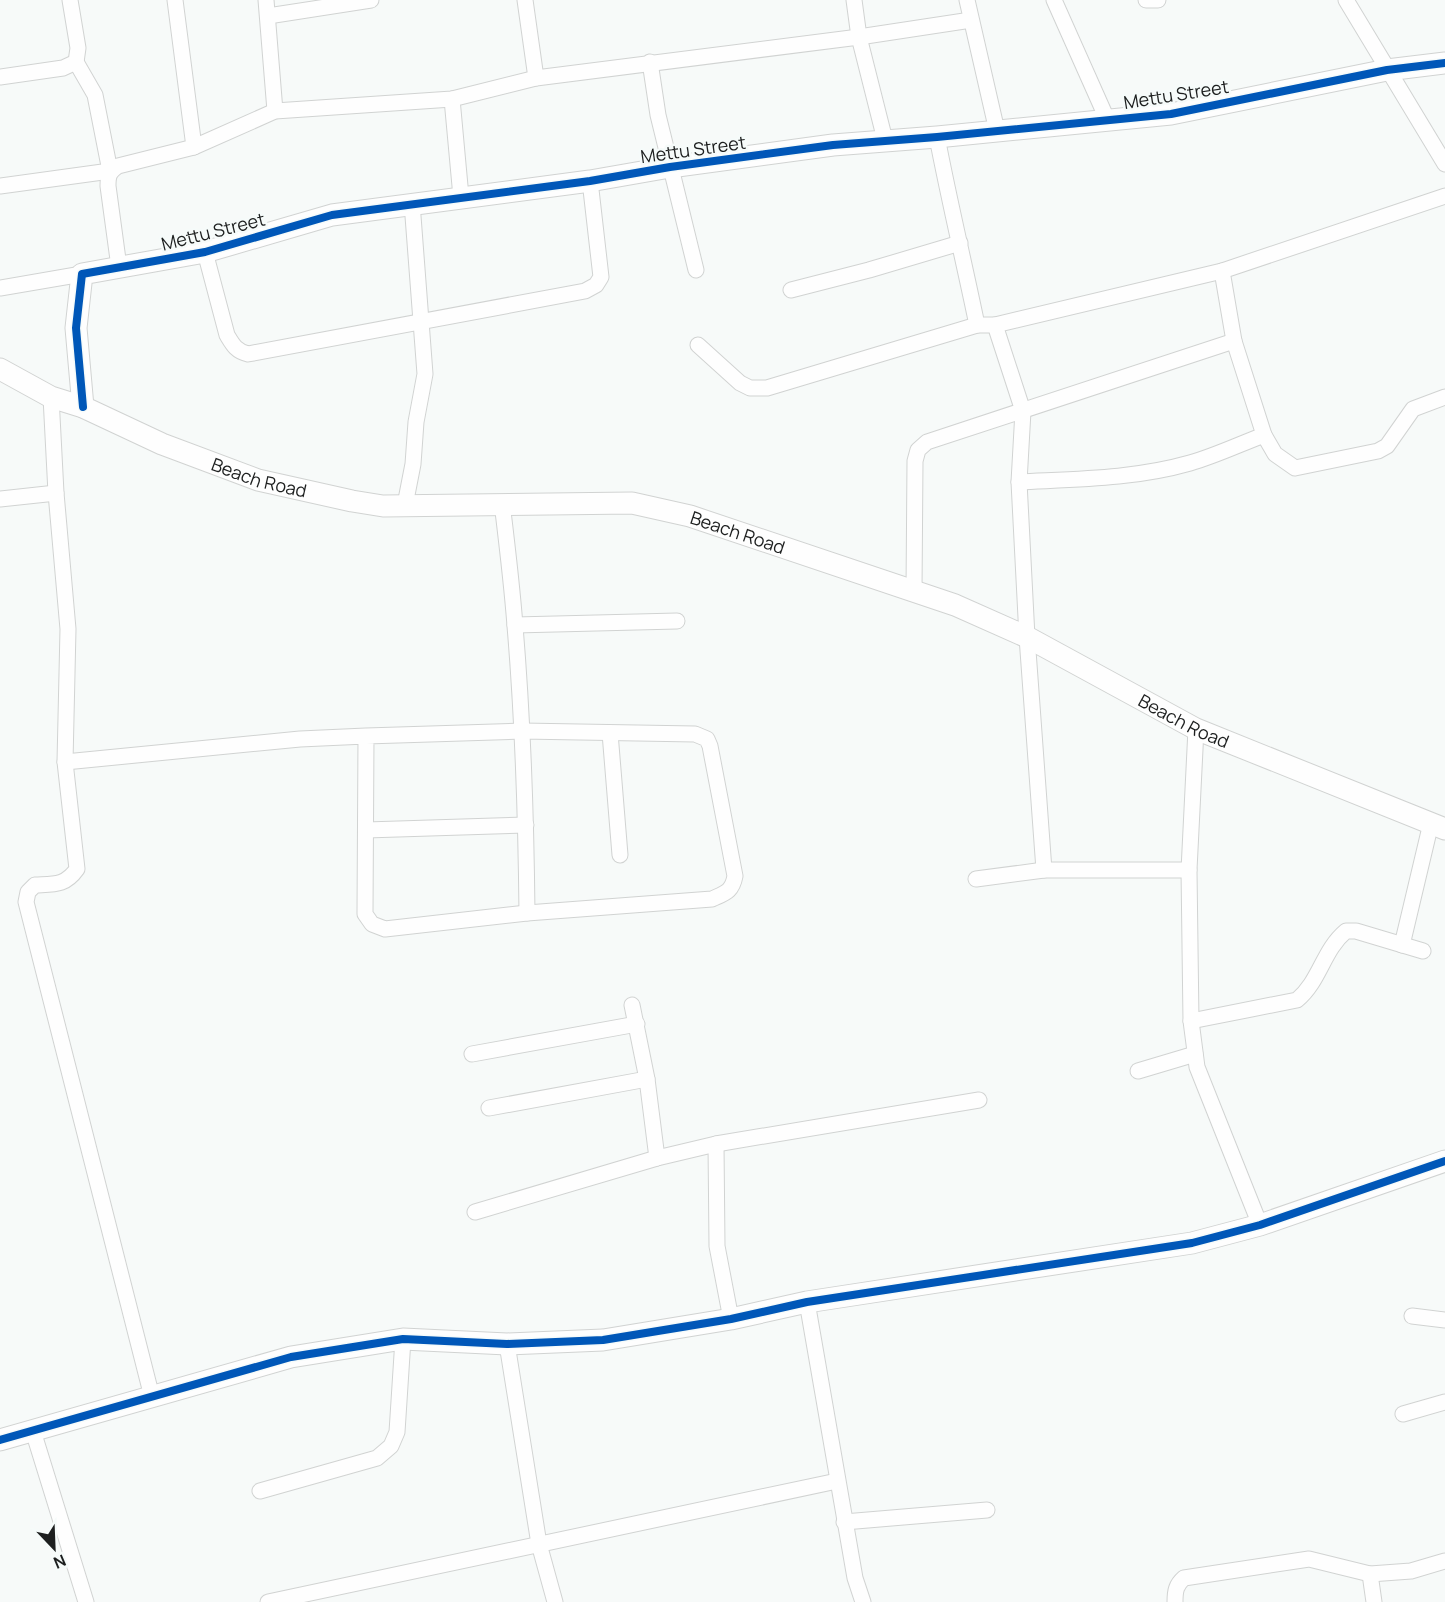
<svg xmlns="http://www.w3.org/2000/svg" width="1445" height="1602" font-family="Manrope,sans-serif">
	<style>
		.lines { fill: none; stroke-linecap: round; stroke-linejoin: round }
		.street-casing { stroke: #d1d3d2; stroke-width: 17 }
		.secondary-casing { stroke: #d1d3d2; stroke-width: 23 }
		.street { stroke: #fefefe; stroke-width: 15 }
		.secondary { stroke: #fefefe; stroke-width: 21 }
		.cycleway-casing { stroke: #f6fbfa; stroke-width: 11 }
		.cycleway { stroke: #0057b8; stroke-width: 8 }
		.labels { text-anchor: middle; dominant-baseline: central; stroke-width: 5; stroke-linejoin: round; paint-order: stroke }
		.street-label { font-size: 18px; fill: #1d1f1f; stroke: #f6fbfa }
	</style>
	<rect width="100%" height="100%" fill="#f7faf9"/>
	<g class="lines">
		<g class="street-casing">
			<g id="street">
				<path d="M175 0 194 147"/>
				<path d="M266 0 275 111"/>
				<path d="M525 0 536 78"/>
				<path d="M854 0 859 37 885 140"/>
				<path d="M967 0 997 131"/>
				<path d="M1054 0 1107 119"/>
				<path d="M1146 0H1158"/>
				<path d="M1346 0 1445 164"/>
				<path d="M268 16 371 0"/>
				<path d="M650 62 658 115 696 270"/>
				<path d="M0 77 63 68 76 62 78 48 70 0"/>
				<path d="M452 99 461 197"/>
				<path d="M937 137C949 200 964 262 977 325H995L1023 411 1019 482 1027 637 1044 870"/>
				<path d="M0 186 110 171 95 95 76 62"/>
				<path d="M205 252 227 335C233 345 236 351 248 354L585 291 596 285 601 277 590 181"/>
				<path d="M119 267 108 186C108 176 109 172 118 166L194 147 275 111 452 99 536 78 859 37 971 20"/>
				<path d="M0 288 82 274"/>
				<path d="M791 290 869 270 960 243"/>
				<path d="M995 325 1222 271"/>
				<path d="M698 345 740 383 750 388H767L977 325"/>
				<path d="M51 397 56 493 68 629 65 762 77 869C65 886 54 884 35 885L28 892 26 902 152 1397"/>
				<path d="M1264 435 1275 454 1295 468 1378 451 1387 446 1413 409 1445 397"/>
				<path d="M1019 482C1077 479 1134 479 1190 463 1215 456 1240 444 1264 435L1234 341 1222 271 1445 196"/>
				<path d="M0 499 56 493"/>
				<path d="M502 503C507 544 512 585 515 626 523 721 526 817 527 913"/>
				<path d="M405 505 413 464 416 422 425 374 412 203"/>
				<path d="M914 591 915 461 918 450 927 442 1234 341"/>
				<path d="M515 625 677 621"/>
				<path d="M1196 729 1189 870 1191 1021 1197 1067 1260 1225"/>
				<path d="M610 733 620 855"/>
				<path d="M65 762 300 739 366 736 522 731 695 734 707 739 710 746 735 876C732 892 725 893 712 899L527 913 385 929 372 924 365 914 366 736"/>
				<path d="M366 830 526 825"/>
				<path d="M976 879 1044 870H1189"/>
				<path d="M1402 945 1431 823"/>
				<path d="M632 1005 647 1079 657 1158"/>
				<path d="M1191 1021 1297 1000C1320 981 1323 950 1346 931H1356L1423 951"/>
				<path d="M472 1054 637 1024"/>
				<path d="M1138 1071 1195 1054"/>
				<path d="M489 1108 647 1079"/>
				<path d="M716 1144 717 1246 731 1319"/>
				<path d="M475 1212 657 1158 716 1144 979 1100"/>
				<path d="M807 1302 855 1578 863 1602"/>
				<path d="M1412 1316 1445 1320"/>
				<path d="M507 1344 539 1544 555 1602"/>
				<path d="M1403 1414 1445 1402"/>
				<path d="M33 1431 86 1602"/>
				<path d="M260 1491 377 1458 391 1446 397 1432 403 1339"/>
				<path d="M844 1522 987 1510"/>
				<path d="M1370 1574 1374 1602"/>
				<path d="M268 1602 837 1481"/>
				<path d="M1175 1602C1175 1591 1176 1585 1184 1578L1309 1559 1370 1574 1411 1571 1445 1561"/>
			</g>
		</g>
		<g class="secondary-casing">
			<g id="secondary">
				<path id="s1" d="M0 369 51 397 83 407 162 444 258 480 352 501 383 506 632 503 690 516 955 605 1027 637 1196 729 1445 829"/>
				<path d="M83 407 76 328 82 274 205 252 332 215 590 181 670 167 833 145 937 137 1171 114 1387 70 1445 63"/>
				<path d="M0 1440 291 1357 403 1339 507 1344 603 1340 731 1319 807 1302 1192 1243 1260 1225 1445 1161"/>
			</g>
		</g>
		<use href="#street" class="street"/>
		<use href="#secondary" class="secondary"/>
		<g class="cycleway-casing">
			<g id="cycleway">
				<path d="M83 407 76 328 82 274 205 252 332 215 590 181 670 167 833 145 937 137 1171 114 1387 70 1445 63"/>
				<path d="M0 1440 291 1357 403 1339 507 1344 603 1340 731 1319 807 1302 1192 1243 1260 1225 1445 1161"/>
			</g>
		</g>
		<use href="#cycleway" class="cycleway"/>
	</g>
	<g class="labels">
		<g class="street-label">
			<text transform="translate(1176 94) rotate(-9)">Mettu Street</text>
			<text transform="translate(693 149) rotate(-8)">Mettu Street</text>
			<text transform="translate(213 231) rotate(-14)">Mettu Street</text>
			<text stroke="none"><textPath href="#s1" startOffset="282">Beach Road</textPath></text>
			<text stroke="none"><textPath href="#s1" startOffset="768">Beach Road</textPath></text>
			<text stroke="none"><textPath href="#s1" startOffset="1254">Beach Road</textPath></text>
		</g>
	</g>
	<g transform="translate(54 1548) rotate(157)" stroke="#f6fbfa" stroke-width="4.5" paint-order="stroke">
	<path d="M0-4.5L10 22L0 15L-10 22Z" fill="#1d1f1f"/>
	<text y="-9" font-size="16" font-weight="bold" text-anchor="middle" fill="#1d1f1f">N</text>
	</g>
</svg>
